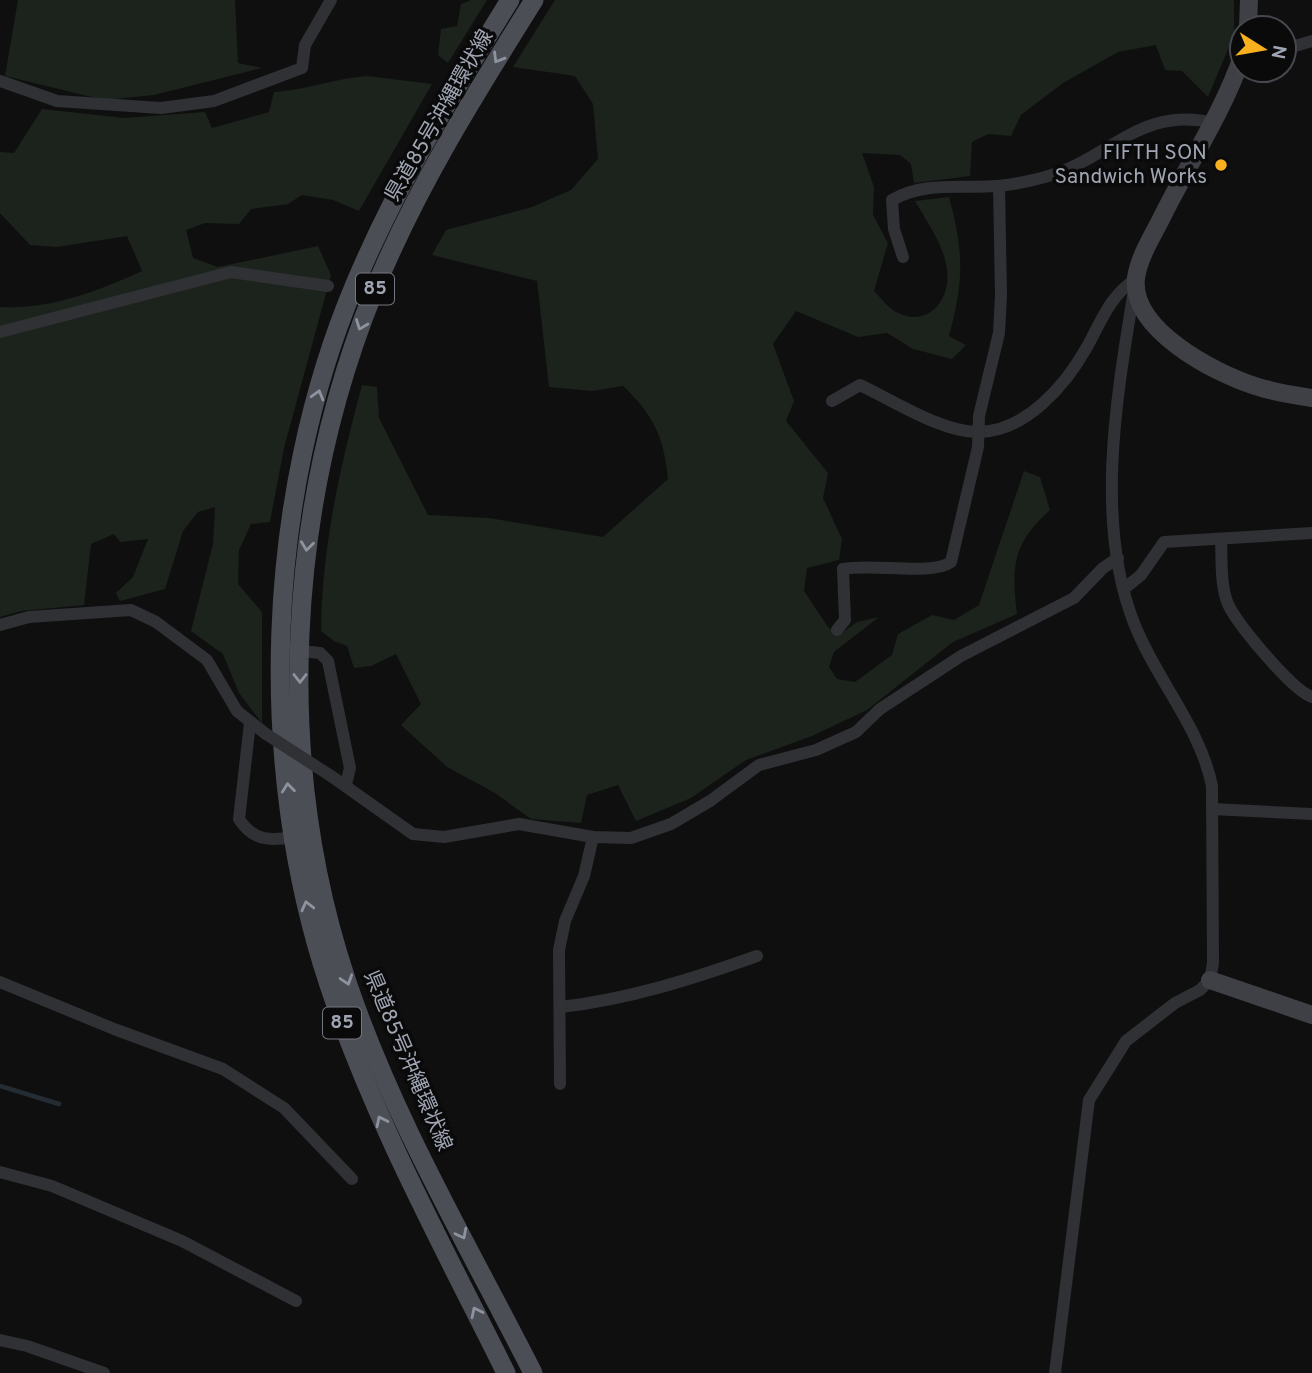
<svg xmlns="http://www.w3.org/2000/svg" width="1312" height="1373" font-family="Overpass,'Noto Sans JP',sans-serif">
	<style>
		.green { fill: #1b231c }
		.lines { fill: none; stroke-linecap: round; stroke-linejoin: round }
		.stream { stroke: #252d34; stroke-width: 4.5 }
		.street { stroke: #303135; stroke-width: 12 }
		.secondary { stroke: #3e4045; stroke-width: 18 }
		.primary { stroke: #4c4e55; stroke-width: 19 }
		.street-bridge { stroke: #303135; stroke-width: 12 }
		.oneway { stroke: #8e949f }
		.poi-dot { fill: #f9b01e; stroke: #0a0a0b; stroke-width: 2.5 }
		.labels { text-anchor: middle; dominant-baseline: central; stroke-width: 7; stroke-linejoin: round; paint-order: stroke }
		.shield { fill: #0a0a0b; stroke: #727680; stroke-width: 2 }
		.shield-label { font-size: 19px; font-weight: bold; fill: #9fa5b2 }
		.street-label { font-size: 21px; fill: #9fa5b2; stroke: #0a0a0b }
		.poi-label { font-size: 21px; fill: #9fa5b2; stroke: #0a0a0b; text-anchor: end }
	</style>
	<rect width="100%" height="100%" fill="#0f0f10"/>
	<g class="green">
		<path d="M18 0H235L238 63 262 68 154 95 104 100 5 76Z"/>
		<path d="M471 0H487L448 63 438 55 441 29 457 26 461 4Z"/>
		<path d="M555 0H1234V35L1208 97 1182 71 1165 70 1156 45 1118 52 1063 83 1021 115 1011 136 988 134 972 142 970 176 914 183 911 164 900 155 862 153 874 187 873 215 888 243 874 291C881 298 889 309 898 313 929 328 951 299 947 270 944 245 927 222 915 201L949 197C964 252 964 281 949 336L966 345 952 359 913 349 887 333 858 337 796 311 773 344 794 401 786 421 828 473 823 498 842 539 839 560 807 568 804 591 828 627 839 635 857 622 879 617 834 652 829 667 837 679 855 682 892 655 898 634 932 615 954 620 979 605 1024 471 1040 477 1050 510C1013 543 1011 566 1017 614L953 642 867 710 812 736 746 760 691 798 636 821 618 785 587 795 581 823 531 819 495 793 447 767 401 725 421 704 396 654 371 666 354 668 347 646 334 641 321 631C322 546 340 467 362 385L377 387 379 418 428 515 489 518 603 537 668 479C664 438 654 415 623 386L592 391 549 387 537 281 432 255 446 230 532 207 571 190 598 159 593 104 575 76 513 67Z"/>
		<path d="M368 76 432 84 359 211 333 200 302 195 288 204 251 209 239 224 205 223 186 230 193 258 218 267 318 246 331 275 284 448 270 522 251 524 239 550 238 584 262 612V723L239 693 223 654 191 631 213 544 215 507 198 512 183 531 165 589 120 601 116 593 133 577 148 539 120 542 114 534 91 544 84 605 21 611 0 617V307C49 310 98 291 142 271L127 236 57 247 30 245 0 213V152L14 153 42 109 124 118 205 112 212 128 269 112 274 92C307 90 335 78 368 76Z"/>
	</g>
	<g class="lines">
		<path class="stream" d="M0 1086 59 1104"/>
		<g class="street">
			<path d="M1284 45 1295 46 1312 41"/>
			<path d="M0 81 57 101 161 108 214 101 302 68 305 45 331 0"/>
			<path d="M903 257 894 229 892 200C925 181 961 189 997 186 1013 185 1030 181 1045 177 1109 160 1140 105 1214 123"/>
			<path d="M0 332 231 272 328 286"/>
			<path d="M832 401 860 385C892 400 943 433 979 432 1026 431 1065 386 1087 347 1101 322 1110 295 1136 279"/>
			<path d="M1221 539C1222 559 1220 585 1228 604 1237 624 1292 690 1312 697"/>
			<path d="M1125 588 1141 575 1164 542 1312 533"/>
			<path d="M0 625 29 617 131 610 156 622 207 660 237 711 266 734"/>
			<path d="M837 630 845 620 843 569C872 563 932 576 951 562L978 447 979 416 999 333 1001 295 999 186"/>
			<path d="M300 651 320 653 328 661 350 768 346 784"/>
			<path d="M250 723 239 819C253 841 270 841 294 837"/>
			<path d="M331 776 413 834 444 837 519 824 593 837 631 838 671 824 710 801 759 765 816 750 856 732 880 709 961 656 1074 598 1103 568 1118 558"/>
			<path d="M1212 809 1312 814"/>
			<path d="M0 982 114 1029 223 1069 284 1108 352 1179"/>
			<path d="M561 1007C630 999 692 979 757 956"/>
			<path d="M560 1084 559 950 565 921 584 876 593 837"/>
			<path d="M0 1172 52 1186 182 1241 296 1301"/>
			<path d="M0 1340 27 1346 104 1373"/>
			<path d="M1055 1373 1089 1100 1126 1041 1175 1003 1200 990 1210 980 1213 963 1212 786C1200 726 1156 680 1134 623 1094 521 1117 395 1134 290"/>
		</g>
		<g class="secondary">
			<path d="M1248 28 1249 0"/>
			<path d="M1242 57C1222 114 1188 164 1161 219 1152 237 1139 257 1136 278 1130 329 1214 373 1255 386 1273 392 1293 395 1312 398"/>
			<path d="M1210 980 1312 1015"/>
		</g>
		<g class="primary">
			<path d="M506 1373C443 1246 374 1120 329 985 256 766 265 497 355 284 397 184 453 92 510 0"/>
			<path d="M533 1373C468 1245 392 1117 346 979 273 759 287 506 374 291 416 188 475 94 534 0"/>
		</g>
		<path class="street-bridge" d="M266 734 331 776"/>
	</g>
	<defs><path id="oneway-chevron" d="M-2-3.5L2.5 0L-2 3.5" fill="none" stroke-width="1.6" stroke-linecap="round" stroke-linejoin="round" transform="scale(1.75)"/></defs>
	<g class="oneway">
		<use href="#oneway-chevron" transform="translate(498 58) rotate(121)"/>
		<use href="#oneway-chevron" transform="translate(361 325) rotate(111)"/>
		<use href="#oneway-chevron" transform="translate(318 395) rotate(-74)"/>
		<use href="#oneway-chevron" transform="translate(307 546) rotate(97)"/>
		<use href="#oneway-chevron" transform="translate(300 678) rotate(90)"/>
		<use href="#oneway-chevron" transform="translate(288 788) rotate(-96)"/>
		<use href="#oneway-chevron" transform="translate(307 906) rotate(-104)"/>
		<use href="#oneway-chevron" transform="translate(347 980) rotate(72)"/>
		<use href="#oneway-chevron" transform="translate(381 1121) rotate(-116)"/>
		<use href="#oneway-chevron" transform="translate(462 1234) rotate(63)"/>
		<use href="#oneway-chevron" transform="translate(476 1312) rotate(-116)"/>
	</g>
	<circle class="poi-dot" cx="1221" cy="165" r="7"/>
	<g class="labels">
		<g class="shield">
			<rect x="356" y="273.5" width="38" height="31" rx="5"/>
			<rect x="323" y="1007.5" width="38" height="31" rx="5"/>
		</g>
		<g class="shield-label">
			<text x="375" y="289">85</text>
			<text x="342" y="1023">85</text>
		</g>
		<g class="street-label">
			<text transform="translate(440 116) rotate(-60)">県道85号沖縄環状線</text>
			<text transform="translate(407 1061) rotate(67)">県道85号沖縄環状線</text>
		</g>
		<g class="poi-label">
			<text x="1207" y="153">FIFTH SON<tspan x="1207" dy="24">Sandwich Works</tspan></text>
		</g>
	</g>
	<g transform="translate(1263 49) rotate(101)"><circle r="33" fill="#0a0a0b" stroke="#46484e" stroke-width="2"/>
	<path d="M0-5L12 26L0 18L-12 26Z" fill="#f9b01e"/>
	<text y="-10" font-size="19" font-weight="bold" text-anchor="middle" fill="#9fa5b2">N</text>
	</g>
</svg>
